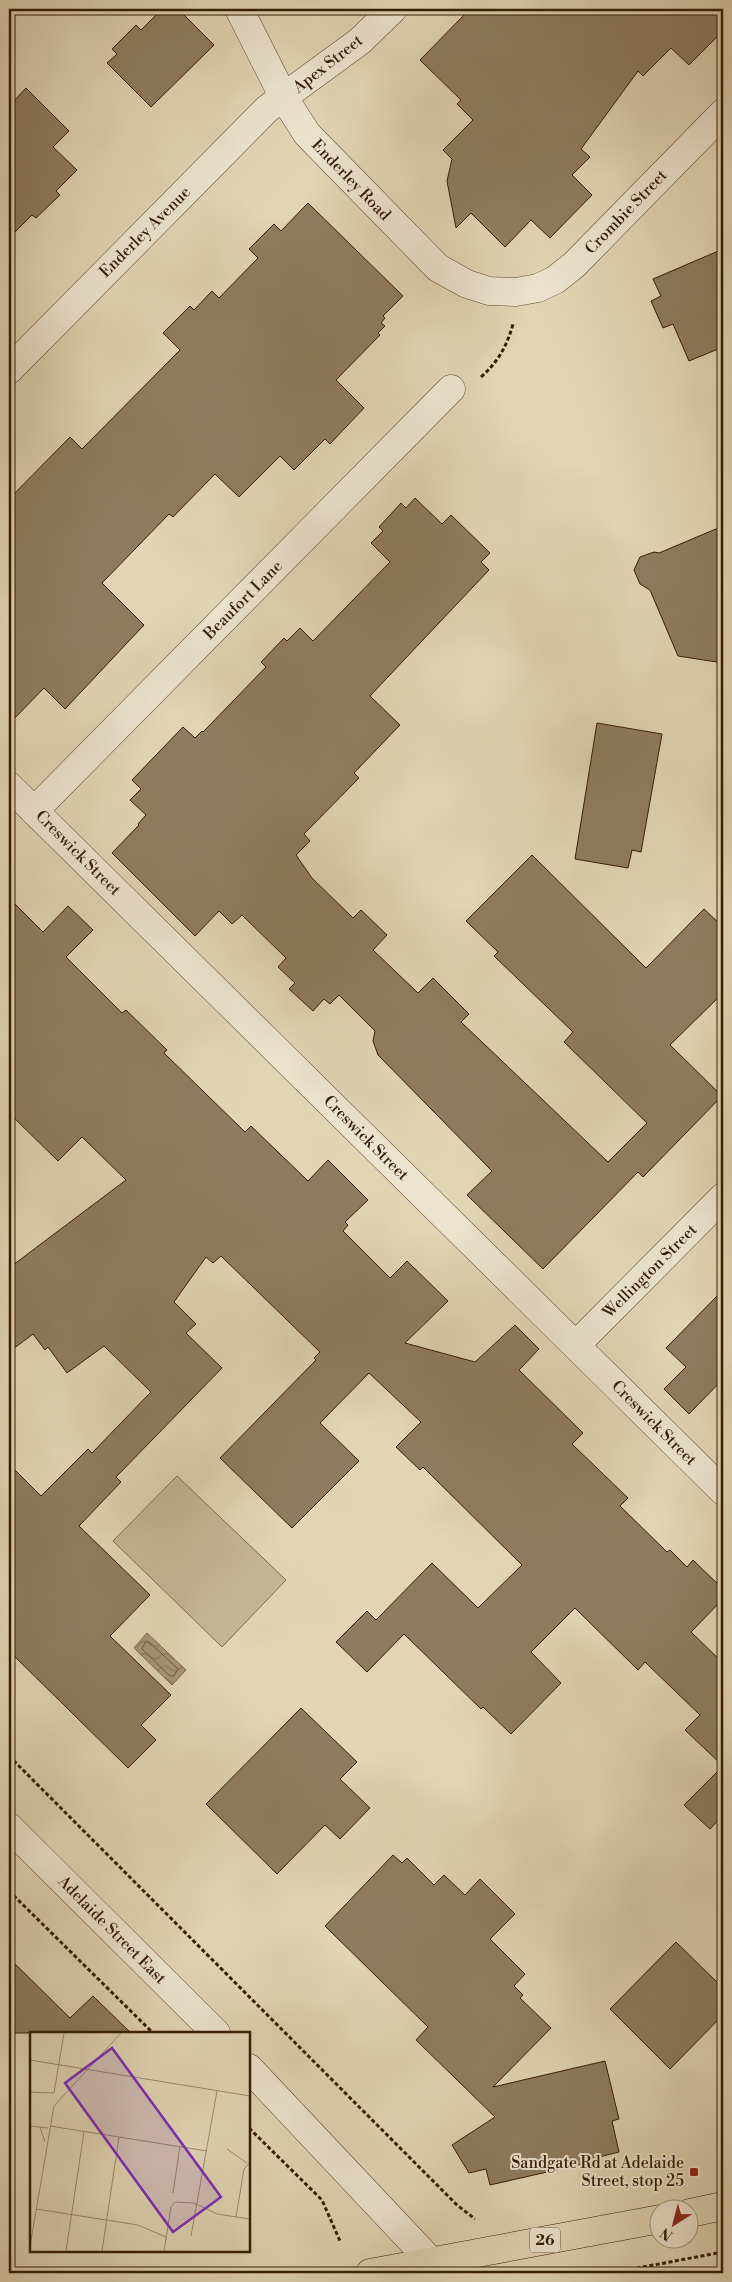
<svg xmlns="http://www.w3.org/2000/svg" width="732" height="2282" font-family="'Libre Bodoni',serif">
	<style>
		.grass { fill: #c4b696; stroke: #7c694d }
		.water { fill: url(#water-waves); stroke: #78654a }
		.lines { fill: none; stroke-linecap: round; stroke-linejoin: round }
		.shore { stroke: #6d593e; stroke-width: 1 }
		.building { fill: #8e7c60; stroke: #341c04 }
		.minor-casing { stroke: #5f4a30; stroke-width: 29 }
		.trunk-casing { stroke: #341c04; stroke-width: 29 }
		.path { stroke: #341c04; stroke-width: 3; stroke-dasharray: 4 2.5; stroke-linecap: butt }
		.minor { stroke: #ece4ce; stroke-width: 28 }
		.trunk { stroke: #e1d5b4; stroke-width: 28 }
		.poi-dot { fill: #8f2418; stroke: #ece4ce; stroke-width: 2 }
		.labels { text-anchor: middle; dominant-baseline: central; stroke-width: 4; stroke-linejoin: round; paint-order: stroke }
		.shield { fill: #ece4ce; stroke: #6b5841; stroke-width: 1 }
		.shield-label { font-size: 15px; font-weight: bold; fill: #341c04 }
		.street-label { font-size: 16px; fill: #341c04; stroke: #ece4ce }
		.poi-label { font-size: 16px; fill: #341c04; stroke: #ece4ce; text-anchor: end }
		.inset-road { fill: none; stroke: #9c8b6e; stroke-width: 1 }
		.view { fill: #7b2cbf; fill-opacity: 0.15; stroke: #7b2cbf; stroke-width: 2.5 }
		.inset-edge { fill: none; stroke: #341c04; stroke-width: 2.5 }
	</style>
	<defs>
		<pattern id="water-waves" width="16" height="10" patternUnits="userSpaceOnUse" patternTransform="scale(1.25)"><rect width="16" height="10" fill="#a69678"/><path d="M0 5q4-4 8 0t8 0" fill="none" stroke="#887a60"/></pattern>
	</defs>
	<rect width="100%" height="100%" fill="#e1d5b4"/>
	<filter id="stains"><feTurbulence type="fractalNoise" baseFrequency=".004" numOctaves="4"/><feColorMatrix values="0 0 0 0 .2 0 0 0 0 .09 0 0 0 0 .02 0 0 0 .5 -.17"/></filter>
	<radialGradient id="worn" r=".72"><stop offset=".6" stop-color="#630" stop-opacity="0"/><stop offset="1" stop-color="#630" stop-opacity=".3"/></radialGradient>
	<path class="grass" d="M177 1476 286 1580 222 1647 113 1541Z"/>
	<path class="water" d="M147 1633 186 1670 172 1685 134 1648Z"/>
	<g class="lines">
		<path class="shore" d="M146 1642H149L178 1669 174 1676H170L142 1649Z"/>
	</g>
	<g class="building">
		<path d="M162 9H178L214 45 151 107 107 63 117 54 112 49 136 25 141 30Z"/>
		<path d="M470 9H723V31L689 65 671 48 643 76 638 71 581 149 590 157 572 175 592 195 550 238 531 220 505 247 471 213 456 228 447 181 452 159 443 150 473 120 457 104 461 100 420 60Z"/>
		<path d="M26 88 69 131 53 147 77 170 56 191 60 195 36 218 32 215 9 238V106Z"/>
		<path d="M308 203 403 296 383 316 385 318 381 323 385 326 378 333 380 335 336 380 364 408 330 444 325 439 294 470 280 456 239 497 215 474 173 517 169 514 102 583 144 625 65 709 44 688 9 724V499L70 437 82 449 180 350 163 333 190 306 194 310 212 291 219 298 258 258 249 249 274 224 281 231Z"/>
		<path d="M723 249V347L689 361 673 324 663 328 651 301 661 296 653 279Z"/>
		<path d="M415 498 442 524 451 515 490 553 481 562 489 570 370 696 400 725 354 773 359 778 304 834 310 841 296 855 312 878 353 918 361 910 387 935 373 950 418 993 433 978 469 1014 461 1022 608 1162 647 1123 564 1042 573 1032 494 956 498 952 466 921 532 855 646 968 704 909 723 927V993L670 1045 722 1096 643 1177 638 1172 543 1269 467 1195 492 1171 378 1055 373 1041 375 1031 339 995 330 1004 324 999 313 1011 289 989 295 983 278 967 286 958 242 915 232 924 219 911 195 936 112 853 139 825 138 824 146 815 130 800 141 789 132 780 183 727 195 738 202 731 203 732 266 667 261 662 284 638 287 641 300 628 313 641 390 562 371 543 383 531 379 527 401 503 406 508Z"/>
		<path d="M723 526V663L678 656 650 590 640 584 634 570 640 557 654 552 659 553Z"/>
		<path d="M597 723 662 734 641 852 632 850 628 868 575 859Z"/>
		<path d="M9 898 43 932 68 906 93 930 66 957 122 1013 126 1010 167 1050 164 1053 245 1132 251 1126 308 1181 328 1160 368 1200 345 1222 348 1225 343 1231 390 1278 407 1261 448 1301 405 1343 475 1362 515 1325 539 1349 519 1370 583 1433 572 1444 628 1498 620 1506 667 1552 670 1550 687 1567 693 1560 723 1589V1599L691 1632 723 1663V1815L710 1829 684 1805 723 1766 685 1730 700 1715 645 1662 638 1670 575 1608 531 1652 561 1683 511 1734 483 1707 481 1709 404 1634 367 1672 336 1642 367 1611 376 1620 432 1563 478 1608 522 1565 423 1467 420 1470 396 1447 421 1422 369 1373 320 1423 359 1461 292 1528 220 1458 316 1360 314 1358 320 1352 221 1256 213 1263 206 1257 174 1302 196 1324 186 1333 222 1368 116 1477 121 1482 79 1526 150 1595 110 1636 171 1695 141 1725 156 1740 128 1768 9 1651V1464L41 1496 88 1449 92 1453 151 1392 104 1346 67 1373 48 1347 45 1350 33 1334 9 1352V1268L126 1180 82 1137 58 1161 9 1113Z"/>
		<path d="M723 1290V1379L689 1414 664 1389 686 1367 666 1348Z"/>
		<path d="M301 1708 357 1762 340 1779 370 1808 340 1839 325 1825 277 1874 206 1804Z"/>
		<path d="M393 1855 402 1863 407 1858 434 1885 444 1875 465 1895 480 1879 515 1914 490 1939 525 1974 514 1986 523 1995 520 1998 551 2028 493 2087 605 2061 619 2119 612 2121 619 2152 599 2157 600 2160 490 2185 486 2169 469 2173 452 2145 495 2117 416 2040 428 2027 325 1926Z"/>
		<path d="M676 1942 723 1988V2015L670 2069 610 2009Z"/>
		<path d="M9 1958 70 2018 93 1996 131 2033H9Z"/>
	</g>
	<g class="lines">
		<g class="minor-casing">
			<g id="minor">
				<path d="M239 9 284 98 307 134 438 268 467 284 489 291 516 292 538 288 555 280 574 265 723 113"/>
				<path d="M9 370 267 109 360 41 393 9"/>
				<path d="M9 786 723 1491"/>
				<path d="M34 811 451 389"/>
				<path d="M576 1345 723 1197"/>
				<path d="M9 1827 216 2033"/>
				<path d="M249 2068 442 2273"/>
			</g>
		</g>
		<g class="trunk-casing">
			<g id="trunk">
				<path d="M690 2213 723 2206"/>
				<path d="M370 2273 660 2219"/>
			</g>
		</g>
		<g class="path">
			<path d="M481 377C498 362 507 346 513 324"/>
			<path d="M9 1756 457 2205 475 2219"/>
			<path d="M9 1891 153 2033"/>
			<path d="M249 2128 322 2200 340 2241"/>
			<path d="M611 2273 723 2252"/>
		</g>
		<use href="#minor" class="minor"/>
		<use href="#trunk" class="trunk"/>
	</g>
	<rect class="poi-dot" x="689" y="2167" width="10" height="10" rx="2.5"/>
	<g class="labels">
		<rect class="shield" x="530" y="2227.5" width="30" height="25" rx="4"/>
		<g class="shield-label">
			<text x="545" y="2240">26</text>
		</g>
		<g class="street-label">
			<text transform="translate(328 64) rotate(-38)">Apex Street</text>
			<text transform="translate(351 180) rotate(46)">Enderley Road</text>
			<text transform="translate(626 212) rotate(-46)">Crombie Street</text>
			<text transform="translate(145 232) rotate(-45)">Enderley Avenue</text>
			<text transform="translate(243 600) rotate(-45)">Beaufort Lane</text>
			<text transform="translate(78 853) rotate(45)">Creswick Street</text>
			<text transform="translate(366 1138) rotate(45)">Creswick Street</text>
			<text transform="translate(650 1271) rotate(-45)">Wellington Street</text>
			<text transform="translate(654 1423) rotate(45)">Creswick Street</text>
			<text transform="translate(112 1930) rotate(45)">Adelaide Street East</text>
		</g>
		<g class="poi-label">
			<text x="684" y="2163">Sandgate Rd at Adelaide<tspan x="684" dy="18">Street, stop 25</tspan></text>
		</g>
	</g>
	<g transform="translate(30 2032)">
		<rect width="220" height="220" fill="#e1d5b4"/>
		<path class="inset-road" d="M0 28 220 64M0 60 24 61 34 1M0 94 18 96M20 94 177 119M10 95 15 110M197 117 217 131M143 161 150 114M6 177 108 193 136 205M206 185 214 137 220 130M161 204 187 59M0 214 24 74 91 1M36 219 54 100M72 219 89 105M134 219 141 175 145 170 164 171 187 182 220 187"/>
		<path class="view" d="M82 16 191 165 143 200 35 51Z"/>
		<rect width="220" height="220" class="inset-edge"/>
	</g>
	<rect width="732" height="2282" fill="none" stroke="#e1d5b4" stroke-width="30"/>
	<rect x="10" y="10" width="712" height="2262" fill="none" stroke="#341c04" stroke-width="2.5"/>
	<rect x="15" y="15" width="702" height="2252" fill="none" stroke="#341c04"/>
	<g transform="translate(674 2224) rotate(216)"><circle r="24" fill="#ece4ce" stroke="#a2947d"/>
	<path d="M0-4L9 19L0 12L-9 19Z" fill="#8f2418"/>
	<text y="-8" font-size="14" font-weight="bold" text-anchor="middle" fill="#341c04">N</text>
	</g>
	<rect width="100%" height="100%" filter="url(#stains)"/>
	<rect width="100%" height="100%" fill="url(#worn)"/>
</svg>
